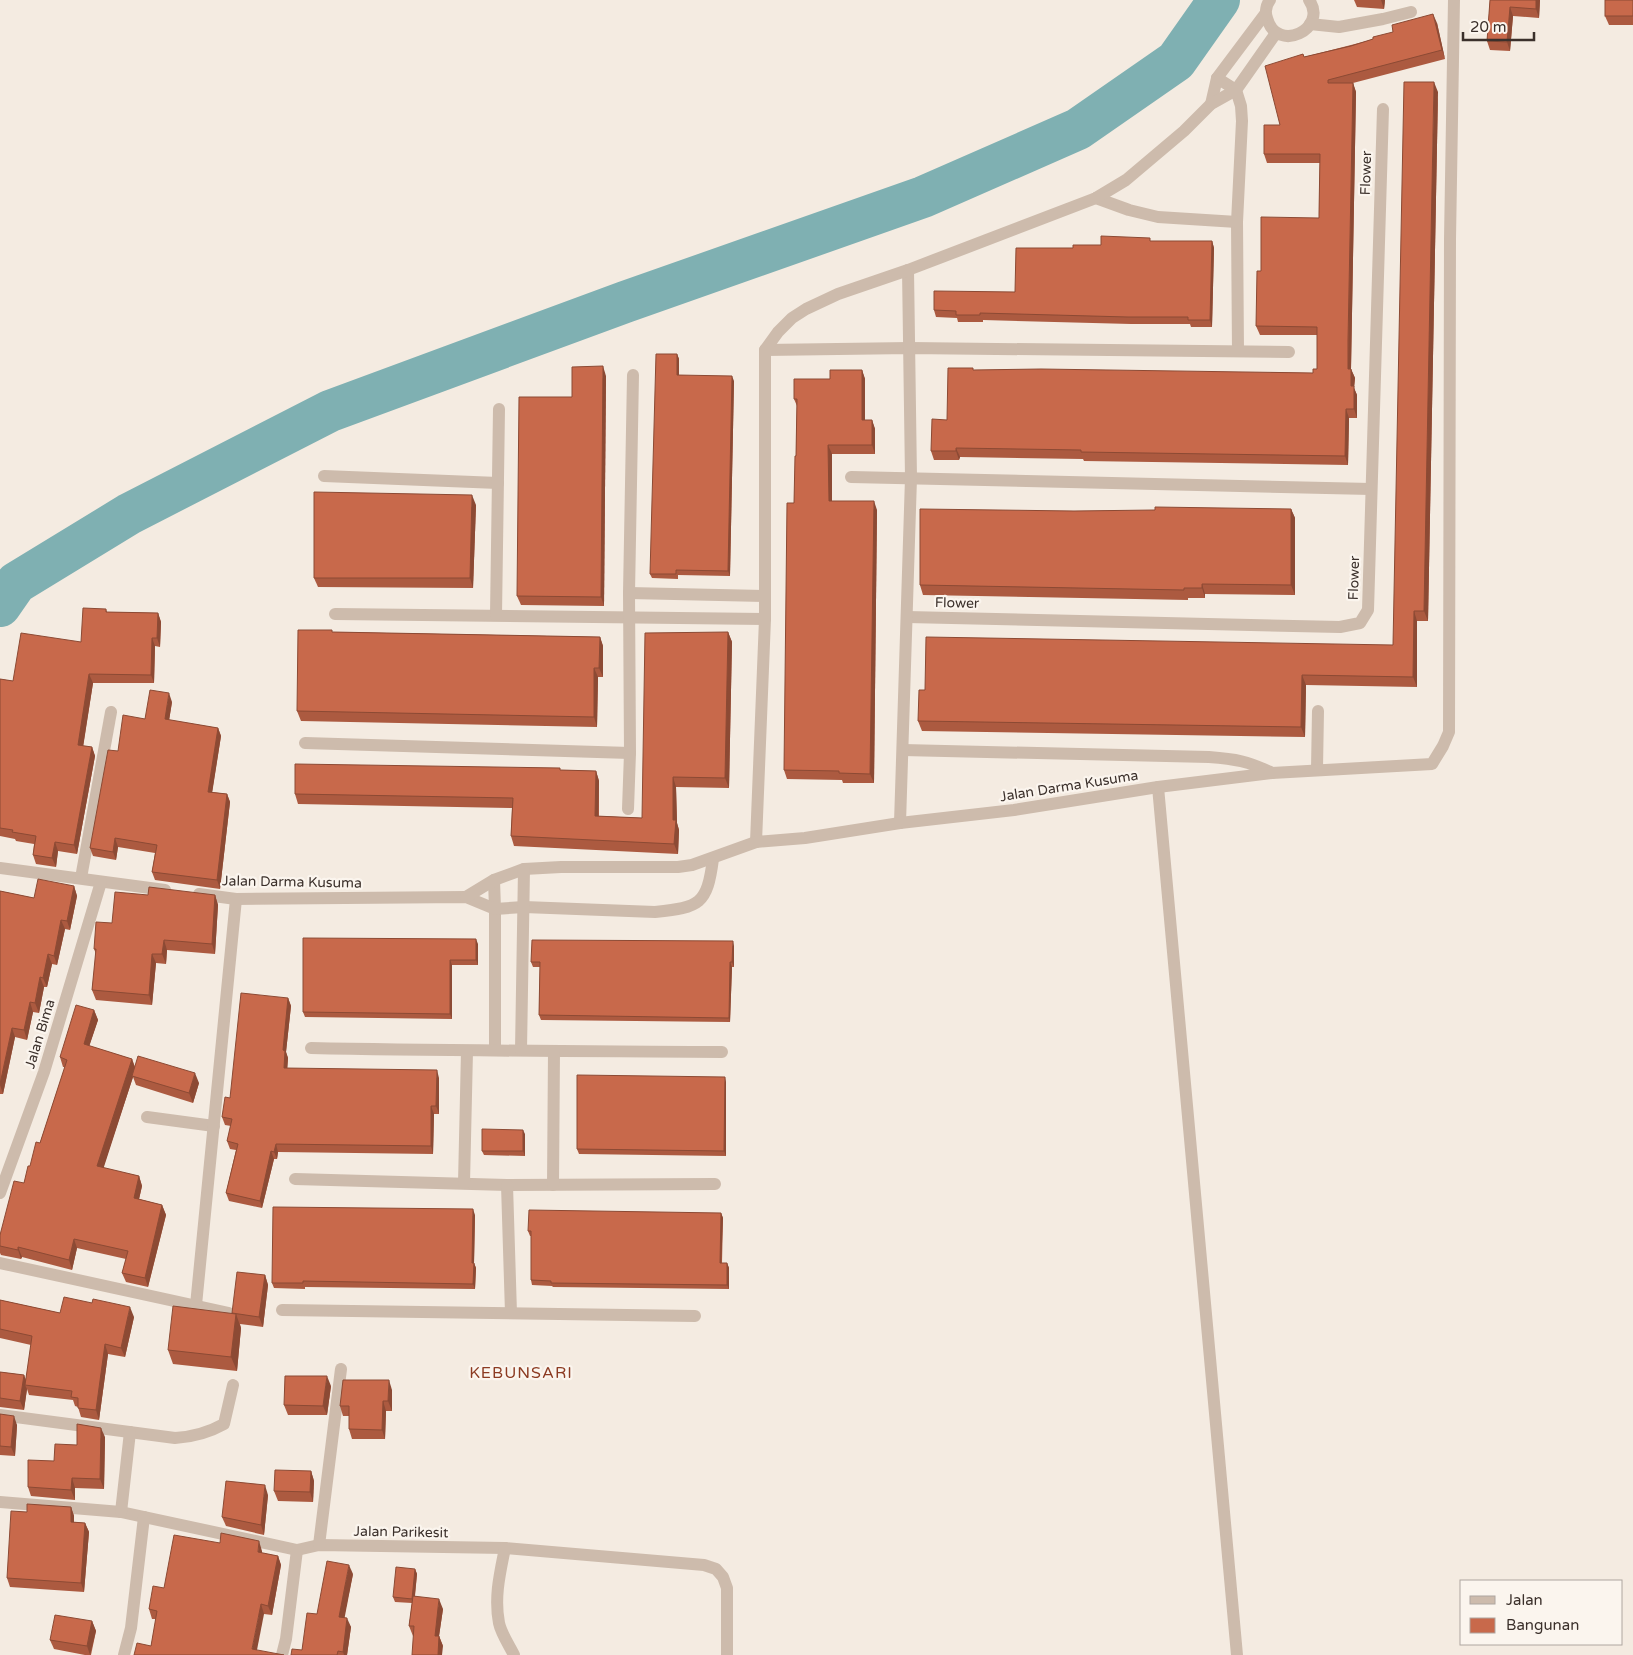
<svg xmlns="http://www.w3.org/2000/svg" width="1633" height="1655" font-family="'Varela Round',sans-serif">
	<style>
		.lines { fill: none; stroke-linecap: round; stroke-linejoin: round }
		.river { stroke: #7fb0b2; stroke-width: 42 }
		.minor { stroke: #cdbbac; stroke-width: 12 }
		.wall { fill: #ac5a40 }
		.shaded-wall { fill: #8c4a34 }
		.building { fill: #c8694b; stroke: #8c4a34 }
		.labels { text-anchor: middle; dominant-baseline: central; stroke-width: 4.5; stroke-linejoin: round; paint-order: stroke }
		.street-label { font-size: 14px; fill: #3b302b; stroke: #fbf5ee }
		.quarter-label { font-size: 16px; letter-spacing: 1px; fill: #8c3b22; stroke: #fbf5ee }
	</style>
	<rect width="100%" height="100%" fill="#f4ebe1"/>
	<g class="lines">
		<path class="river" d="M0 606 16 583 129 514 330 411 625 302 923 197 1078 129 1176 61 1219 0"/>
		<g class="minor">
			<path d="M1270 0C1266 5 1265 12 1267 18 1277 55 1329 28 1309 0"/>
			<path d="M1310 24 1339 27 1383 19 1411 12"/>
			<path d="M1217 78 1236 90 1241 106 1242 121 1237 222 1238 351"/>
			<path d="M1211 104 1217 78 1265 14"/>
			<path d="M1096 198 1129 210 1158 217 1237 222"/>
			<path d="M765 350 910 348 1289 352"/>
			<path d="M324 476 498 483"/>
			<path d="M851 477 1371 489"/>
			<path d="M629 593 765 596"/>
			<path d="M335 614 765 619"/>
			<path d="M496 615 499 409"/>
			<path d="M907 617 1340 627 1360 623 1368 610 1383 109"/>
			<path d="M305 743 630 753 629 593 633 375"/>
			<path d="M903 750 1209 757C1235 759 1248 761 1272 773"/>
			<path d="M1317 769 1318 711"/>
			<path d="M1158 787 1237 1655"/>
			<path d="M628 809 630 753"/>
			<path d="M900 823 911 478 908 270"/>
			<path d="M756 842 765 619V350L778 332 792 318 806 309 838 294 908 270 1096 198 1126 180 1184 131 1211 104 1236 90 1276 33"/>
			<path d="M0 868 165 890"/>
			<path d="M81 878 111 712"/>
			<path d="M494 880 495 909V1050"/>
			<path d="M199 894 236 899 466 897 495 909 524 907 655 912C700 907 707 905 713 859"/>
			<path d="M466 897 494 880 524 869 561 867H678L692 865 756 842 805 838 900 823 1014 810 1158 787 1272 773 1432 764 1443 746 1449 732 1450 239 1454 0"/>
			<path d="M311 1048C448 1051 585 1051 722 1052"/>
			<path d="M521 1050 524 869"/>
			<path d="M147 1117 214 1126"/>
			<path d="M295 1179 507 1185 715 1184"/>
			<path d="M464 1183 467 1051"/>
			<path d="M507 1185 511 1313"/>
			<path d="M553 1185 554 1051"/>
			<path d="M0 1193 44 1072 101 882"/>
			<path d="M0 1263 229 1313"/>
			<path d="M196 1305 236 899"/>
			<path d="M282 1310 695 1316"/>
			<path d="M0 1415 175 1438C192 1437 208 1433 224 1424L233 1385"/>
			<path d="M0 1502 121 1512 297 1550 319 1545 505 1548 704 1565 716 1569 723 1577 727 1588V1655"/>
			<path d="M121 1512 130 1432"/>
			<path d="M319 1545 341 1369"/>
			<path d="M505 1548C500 1573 494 1597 499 1623 501 1633 509 1645 514 1655"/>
			<path d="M124 1655 131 1628 144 1517"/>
			<path d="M282 1655 286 1639 297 1550"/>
		</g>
	</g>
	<g class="wall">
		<path d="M1354 0H1385L1384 9 1357 7Z"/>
		<path d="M1490 0H1540L1539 18 1513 16 1510 51 1490 50 1487 41Z"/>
		<path d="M1633 0V25H1609L1605 16Z"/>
		<path d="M1437 23 1445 59 1353 83 1356 92 1351 369 1355 378 1354 388 1357 395V418H1349L1348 465 1084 461 1083 459 960 457 959 460H934L931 451 973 370 1313 373 1317 369V335H1260L1256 326 1261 271 1319 218 1320 163H1267L1264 154 1280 125 1304 57Z"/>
		<path d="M1438 92 1428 621H1417V687L1306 685 1305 737 922 731 918 721 925 690 1393 645Z"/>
		<path d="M1151 241H1212L1214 248 1212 327H1191L1190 324H1131L983 320V322H958L957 318 936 317 934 310 1015 292 1073 248Z"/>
		<path d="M677 354 679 359V375L734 381 730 576 678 575V579L652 578 650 574Z"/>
		<path d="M862 370 865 379V420H872L875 429V454H832V501L877 510 874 783H843L842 780 787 779 784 770 796 456 797 406 794 399 830 379Z"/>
		<path d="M606 376 604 606 521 605 517 596 572 397Z"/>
		<path d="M476 505 473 588 318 587 314 578Z"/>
		<path d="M1291 509 1295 518V595L1205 594V598H1188V600L923 595 920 585Z"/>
		<path d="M106 609 107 612 158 613 161 622 160 647 155 646 154 683H93L83 746 92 747 95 756 77 854 58 851 56 867 36 864 33 855 34 844 16 841 15 839 0 836V679L13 681 81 642Z"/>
		<path d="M332 632 600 637 603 646V677H598L597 727 301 721 297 711Z"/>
		<path d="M728 632 732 642 729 788 676 787 677 823 679 830 678 854 514 846 511 836 512 808 298 804 295 794 560 770 596 771 599 781V816L642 818Z"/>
		<path d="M172 702 169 720 218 728 221 736 212 792 227 794 230 802 220 889 155 880 152 872 155 853 118 847 116 860 93 856 90 848 118 751 145 719Z"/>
		<path d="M74 886 77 896 70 930 65 929 57 965 52 964 47 987H44L39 1013 33 1012 27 1040 15 1037 3 1094H0V891L34 898Z"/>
		<path d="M148 895H215L218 905 215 954 167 950 166 964 156 963 152 1005 96 1000 92 990 96 954 94 949 112 923Z"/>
		<path d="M478 944V965H452V1019L305 1017 303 1012Z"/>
		<path d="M734 946V967H732L730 1022 541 1020 539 1015 540 967H533L531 962Z"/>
		<path d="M288 998 291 1006 286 1052 288 1058 287 1068 439 1078V1114H434L433 1154 278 1152 277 1159H274L262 1208 229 1201 226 1193 236 1150 230 1149 227 1141 231 1126 225 1125 222 1117 230 1098Z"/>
		<path d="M94 1010 98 1020 89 1046 132 1059 135 1067 199 1083 193 1103 136 1085 133 1077 103 1168 139 1176 142 1186 139 1199 162 1205 166 1215 148 1287 126 1282 122 1273 126 1259 77 1248 72 1270 22 1257 21 1259 1 1255 0 1253V1235L24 1183 40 1143 65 1067H63L60 1057Z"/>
		<path d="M726 1082V1156L579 1154 577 1149Z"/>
		<path d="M525 1134V1156L484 1155 482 1151Z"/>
		<path d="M721 1213 723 1218 722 1263H727L729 1268V1289L553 1287 552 1286 532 1285 531 1280V1236H530L528 1231Z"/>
		<path d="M475 1215 474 1263 476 1268 475 1289 305 1287V1289L274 1288 272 1283Z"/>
		<path d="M265 1275 268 1285 263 1327 240 1324 241 1328 237 1371 173 1364 168 1350 232 1313Z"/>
		<path d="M0 1300 60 1313 134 1317 125 1357 108 1354 99 1420 81 1417 78 1407 75 1406 73 1400 29 1395 27 1389 24 1410 0 1407V1372L24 1375 26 1380 31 1345 0 1338Z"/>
		<path d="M331 1386 327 1415H288L284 1405Z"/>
		<path d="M392 1390V1411H386L385 1439H352L349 1429V1416H343L340 1406Z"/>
		<path d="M0 1414 17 1425 15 1456 0 1455Z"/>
		<path d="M105 1437 104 1489 75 1488V1500L31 1496 28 1487 54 1461 77 1445Z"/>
		<path d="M311 1471 314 1481 313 1502 278 1501 274 1491Z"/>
		<path d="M268 1495 264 1535 226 1526 222 1517Z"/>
		<path d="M71 1507 74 1516V1522L85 1523 89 1532 84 1592 10 1587 7 1578 27 1512Z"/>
		<path d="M262 1551V1553L278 1556 281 1565 272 1615 264 1614 151 1646 156 1619H152L149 1609 164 1588Z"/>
		<path d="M415 1569 417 1574 415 1596 443 1609 439 1636 443 1646 413 1636 409 1626 412 1603 395 1602 393 1597Z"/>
		<path d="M353 1574 344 1617 351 1627 347 1655H291L302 1650 317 1614Z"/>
		<path d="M92 1621 96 1631 91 1655H85L54 1649 50 1640Z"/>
	</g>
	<g class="shaded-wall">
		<path d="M1381 0H1385L1384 9Z"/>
		<path d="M1536 0H1540L1539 18 1536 9Z"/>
		<path d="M1510 7 1513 16 1510 51 1507 42Z"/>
		<path d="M1433 14 1437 23 1445 59 1442 50Z"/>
		<path d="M1434 82 1438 92 1428 621 1424 611Z"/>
		<path d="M1353 83 1356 92 1351 369 1355 378 1354 388 1357 395V418L1354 409 1348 369Z"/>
		<path d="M1212 241 1214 248 1212 327 1210 320Z"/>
		<path d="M677 354 679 359V380L677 375Z"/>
		<path d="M603 366 606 376 604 606 601 597Z"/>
		<path d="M862 370 865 379V429L862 420Z"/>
		<path d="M732 376 734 381 730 576 728 571Z"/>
		<path d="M1346 409 1349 418 1348 465 1345 456Z"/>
		<path d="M872 420 875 429V454L872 445Z"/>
		<path d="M828 445 832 454V510L829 501Z"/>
		<path d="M956 448 960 457 959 460 956 451Z"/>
		<path d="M472 495 476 505 473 588 470 578Z"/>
		<path d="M874 501 877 510 874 783 870 774Z"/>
		<path d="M1291 509 1295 518V595L1291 585Z"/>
		<path d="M1202 584 1205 594V598L1202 588Z"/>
		<path d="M1414 611 1417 621V687L1413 677Z"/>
		<path d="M158 613 161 622 160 647 157 638Z"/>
		<path d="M728 632 732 642 729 788 725 778Z"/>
		<path d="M600 637 603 646V677L599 668Z"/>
		<path d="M152 638 155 646 154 683 151 675Z"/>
		<path d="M594 668 598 677 597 727 594 717Z"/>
		<path d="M89 674 93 683 82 754 78 745Z"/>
		<path d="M1302 675 1306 685 1305 737 1301 727Z"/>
		<path d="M169 693 172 702 168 727 165 719Z"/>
		<path d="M218 728 221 736 211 800 208 792Z"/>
		<path d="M92 747 95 756 77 854 74 845Z"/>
		<path d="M596 771 599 781 598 826 595 816Z"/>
		<path d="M673 777 676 787 677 823 679 830 678 854 674 844 673 820Z"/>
		<path d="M227 794 230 802 220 889 217 880Z"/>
		<path d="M115 838 118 847 116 860 113 852Z"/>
		<path d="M55 842 58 851 56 867 52 858Z"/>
		<path d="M74 886 77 896 70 930 67 921Z"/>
		<path d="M215 895 218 905 215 954 212 944Z"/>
		<path d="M61 920 65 929 57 965 54 956Z"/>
		<path d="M476 939 478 944V965L476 960Z"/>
		<path d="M164 940 167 950 166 964 162 954Z"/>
		<path d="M733 941 734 946V967L732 962Z"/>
		<path d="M48 954 52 964 47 987 43 978Z"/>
		<path d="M152 954 156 963 152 1005 149 995Z"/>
		<path d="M450 960 452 965V1019L450 1014Z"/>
		<path d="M730 962 732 967 730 1022 729 1018Z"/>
		<path d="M40 977 44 987 39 1013 35 1003Z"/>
		<path d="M288 998 291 1006 286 1052 288 1058 287 1075 284 1068 283 1050Z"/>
		<path d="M30 1002 33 1012 27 1040 24 1030Z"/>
		<path d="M94 1010 98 1020 87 1053 84 1044Z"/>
		<path d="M12 1028 15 1037 3 1094 0 1085Z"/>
		<path d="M132 1059 135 1068 132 1076 133 1077 101 1176 97 1166Z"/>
		<path d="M437 1070 439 1078V1114L436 1106Z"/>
		<path d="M195 1073 199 1083 193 1103 189 1093Z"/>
		<path d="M725 1077 726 1082V1156L724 1151Z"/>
		<path d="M431 1106 434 1114 433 1154 431 1146Z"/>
		<path d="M523 1130 525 1134V1156L523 1151Z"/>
		<path d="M276 1144 278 1152 277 1159 274 1152Z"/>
		<path d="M271 1151 274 1159 262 1208 260 1201Z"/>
		<path d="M139 1176 142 1186 137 1208 134 1198Z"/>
		<path d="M162 1205 166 1215 148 1287 145 1278Z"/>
		<path d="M473 1209 475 1215 474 1263 476 1268 475 1289 473 1284 472 1263Z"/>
		<path d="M721 1213 723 1218 721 1268 720 1263Z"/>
		<path d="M74 1239 77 1248 72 1270 69 1260Z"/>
		<path d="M18 1247 22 1257 21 1259 18 1250Z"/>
		<path d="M727 1263 729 1268V1289L727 1285Z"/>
		<path d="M265 1275 268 1285 263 1327 259 1317Z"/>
		<path d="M130 1307 134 1317 125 1357 121 1348Z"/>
		<path d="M236 1314 241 1328 237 1371 231 1357Z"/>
		<path d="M105 1344 108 1354 99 1420 96 1410Z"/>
		<path d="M24 1375 27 1384 25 1385 27 1389 24 1410 20 1401Z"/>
		<path d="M327 1376 331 1386 327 1415 323 1406Z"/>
		<path d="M389 1380 392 1390V1411L388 1401Z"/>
		<path d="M383 1401 386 1411 385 1439 382 1430Z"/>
		<path d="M14 1416 17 1425 15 1456 11 1447Z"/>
		<path d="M101 1428 105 1437 104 1489 100 1479Z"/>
		<path d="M311 1471 314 1481 313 1502 310 1492Z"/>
		<path d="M72 1478 75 1488V1500L71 1490Z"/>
		<path d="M265 1485 268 1495 264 1535 261 1525Z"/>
		<path d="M71 1507 74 1516V1531L71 1522Z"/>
		<path d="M85 1523 89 1532 84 1592 81 1583Z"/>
		<path d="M259 1541 262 1551 261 1562 258 1552Z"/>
		<path d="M278 1556 281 1565 272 1615 268 1606Z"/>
		<path d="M349 1565 353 1574 343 1626 339 1617Z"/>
		<path d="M415 1569 417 1574 414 1603 412 1599Z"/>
		<path d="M439 1599 443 1609 439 1636 443 1646 442 1655H438L435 1636Z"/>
		<path d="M261 1604 264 1614 256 1655 252 1649Z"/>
		<path d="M347 1618 351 1627 347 1655H344L343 1652Z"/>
		<path d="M92 1621 96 1631 90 1655 87 1646Z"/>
	</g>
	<g class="building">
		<path d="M1490 0H1536V9L1510 7 1507 42 1487 41Z"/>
		<rect x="1605" y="0" width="28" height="16"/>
		<path d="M1433 14 1442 50 1328 80V83H1353L1348 341V369H1351V386H1354V409H1346L1345 456 1081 452V450L956 448V451H931L932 419 947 420 948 368H973V370L1041 369 1313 373V369H1317V327L1256 326 1257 271H1261V217L1319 218V214L1320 154H1264V125H1280L1265 66 1303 54 1304 57 1351 46 1373 39V37L1393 32 1392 25Z"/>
		<path d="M1404 82H1434L1424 611H1414L1413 677 1302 675 1301 727 918 721 919 690H925L926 637 1393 645Z"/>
		<path d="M1101 236 1150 238V241H1212L1210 320H1188V317H1128L980 313V315H956V311L934 310V291L1015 292 1016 248H1073V245H1101Z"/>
		<path d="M656 354H677V375L732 376 728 571 676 570V574H650Z"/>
		<path d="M603 366 601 597 517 596 519 397H572V367Z"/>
		<path d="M830 370H862V420H872V445H828L829 501H874L870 774 839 773V771L784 770 787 503H794L795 456H796L797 399H794V379H830Z"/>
		<path d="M314 492 472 495 470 578H314Z"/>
		<path d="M1155 507 1291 509V585L1202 584V588H1184V590L920 585V509L1074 511 1155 510Z"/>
		<path d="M83 608 106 609V612L158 613 157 638H152L151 675 89 674 78 745 92 747 74 845 55 842 52 858 33 855 36 836 12 832 13 830 0 828V679L13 681 21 633 81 642Z"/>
		<path d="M298 630H332V632L600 637 599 668H594V717L297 711Z"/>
		<path d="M728 632 725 778 673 777V820H676L674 844 511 836 513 798 295 794V764L560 768V770L596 771 595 816 642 818 645 633Z"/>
		<path d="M150 690 169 693 165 719 218 728 208 792 227 794 217 880 152 872 157 845 115 838 113 852 90 848 108 750 118 751 123 715 145 719Z"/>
		<path d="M38 879 74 886 67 921 61 920 54 956 48 954 43 978 40 977 35 1003 30 1002 24 1030 12 1028 0 1084V891L34 898Z"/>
		<path d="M149 887 215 895 212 944 164 940 162 954H152L149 995 92 990 96 949H94L96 922 112 923 115 892 148 895Z"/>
		<path d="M303 938 476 939V960H450V1014L303 1012Z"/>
		<path d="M532 940 733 941 732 962H730L729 1018 539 1015 540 962H531Z"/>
		<path d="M241 993 288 998 283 1050 285 1051 284 1068 437 1070 436 1106H431V1146L276 1144 274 1152 271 1151 260 1201 226 1193 238 1144 227 1141 232 1119 222 1117 225 1097 230 1098Z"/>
		<path d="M76 1005 94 1010 84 1044 132 1059 97 1166 139 1176 134 1198 162 1205 145 1278 122 1273 128 1251 74 1239 69 1260 18 1247V1250L0 1246V1235L14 1181 24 1183 28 1166H30L36 1142 40 1143 67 1060 60 1057Z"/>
		<path d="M138 1056 195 1073 189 1093 132 1076Z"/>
		<path d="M577 1075 725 1077 724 1151 577 1149Z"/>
		<path d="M482 1129 523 1130V1151H482Z"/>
		<path d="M273 1207 473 1209 472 1263H474L473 1284 303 1281V1283H272Z"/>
		<path d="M529 1210 721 1213 720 1263H727V1285L551 1283V1281L531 1280V1231H528Z"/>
		<path d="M237 1272 265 1275 259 1317 232 1313Z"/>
		<path d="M64 1297 92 1303 93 1299 130 1307 121 1348 105 1344 96 1410 78 1408V1398L71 1397 72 1391 25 1385 32 1336 0 1329V1300L60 1313Z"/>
		<path d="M173 1306 236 1314 231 1357 168 1350Z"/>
		<path d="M0 1372 24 1375 20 1401 0 1398Z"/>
		<path d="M285 1376H327L323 1406 284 1405Z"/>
		<path d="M343 1380H389L388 1401H383L382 1430 349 1429V1406H340Z"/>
		<path d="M0 1414 14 1416 11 1447 0 1446Z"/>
		<path d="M77 1424 101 1428 100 1479 72 1478 71 1490 28 1487V1460L54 1461 55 1444 77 1445Z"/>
		<path d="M275 1470 311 1471 310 1492 274 1491Z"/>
		<path d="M226 1481 265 1485 261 1525 222 1517Z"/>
		<path d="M27 1504 71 1507V1522L85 1523 81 1583 7 1578 11 1511 27 1512Z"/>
		<path d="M221 1533 259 1541 258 1552 278 1556 268 1606 261 1604 252 1649 284 1655H134L137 1643 151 1646 157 1611 149 1609 153 1586 164 1588 174 1535 220 1543Z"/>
		<path d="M327 1561 349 1565 339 1617 347 1618 343 1652 338 1651 337 1655H291L292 1649 302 1650 307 1613 317 1614Z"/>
		<path d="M396 1567 415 1569 412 1599 393 1597Z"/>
		<path d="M413 1596 439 1599 435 1636H439L438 1655H412L414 1626H409Z"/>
		<path d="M55 1615 92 1621 87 1646 50 1640Z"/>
	</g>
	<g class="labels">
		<g class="street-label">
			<text transform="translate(1366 173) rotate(-88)">Flower</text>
			<text transform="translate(1354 578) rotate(-88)">Flower</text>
			<text transform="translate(957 603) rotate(1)">Flower</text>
			<text transform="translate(1069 786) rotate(-9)">Jalan Darma Kusuma</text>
			<text transform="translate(292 882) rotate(1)">Jalan Darma Kusuma</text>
			<text transform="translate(40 1034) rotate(-73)">Jalan Bima</text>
			<text transform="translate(401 1532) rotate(1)">Jalan Parikesit</text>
		</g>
		<g class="quarter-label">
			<text x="521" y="1373">KEBUNSARI</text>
		</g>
	</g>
	<rect x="1460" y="1580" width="162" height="65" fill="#fbf5ee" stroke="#aea6a0"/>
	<rect x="1470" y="1596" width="25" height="8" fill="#cdbbac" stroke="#aea6a0"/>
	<text x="1506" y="1605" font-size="15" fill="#3b302b">Jalan</text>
	<rect x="1470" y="1618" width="25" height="15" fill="#c8694b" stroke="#aea6a0"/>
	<text x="1506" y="1630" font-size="15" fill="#3b302b">Bangunan</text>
	<path d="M1463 32v8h71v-8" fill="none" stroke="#3b302b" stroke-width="2.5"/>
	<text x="1470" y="32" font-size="15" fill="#3b302b" stroke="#fbf5ee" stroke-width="4" paint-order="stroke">20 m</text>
</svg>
